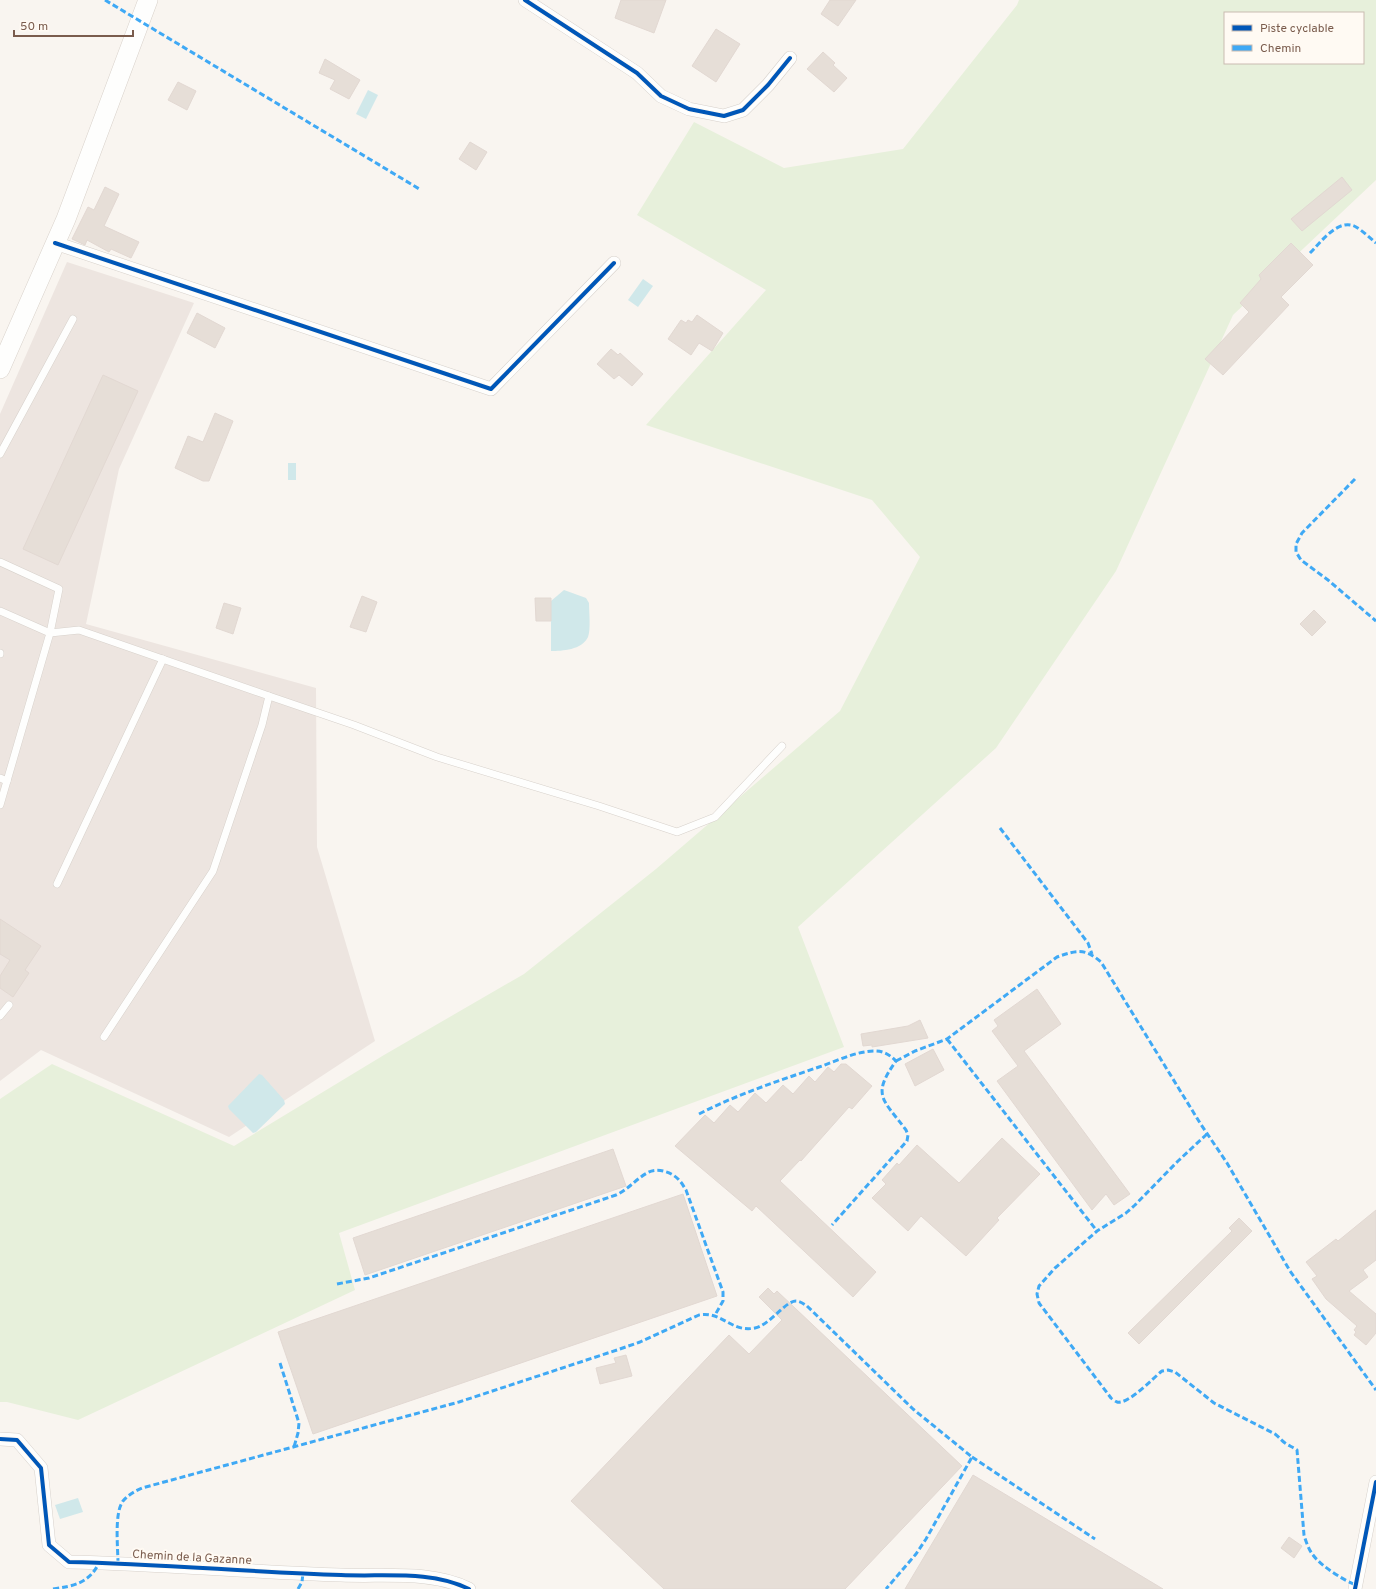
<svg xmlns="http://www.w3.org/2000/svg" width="1376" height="1589" font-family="Overpass,sans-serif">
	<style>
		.industrial { fill: #ede5e0 }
		.green { fill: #e7f0db; fill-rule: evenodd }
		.water { fill: #d0e8ea }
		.building { fill: #e6ded7; stroke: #e2d8d2 }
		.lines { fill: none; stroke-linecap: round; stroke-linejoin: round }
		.service-casing { stroke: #d7d1cb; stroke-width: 8 }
		.minor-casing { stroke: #d7d1cb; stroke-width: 14 }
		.secondary-casing { stroke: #d9d2cb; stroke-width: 20 }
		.service { stroke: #fefefd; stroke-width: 7 }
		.minor { stroke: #fefefd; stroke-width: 13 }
		.secondary { stroke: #fefefd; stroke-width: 19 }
		.quiet { stroke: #3fa9f5; stroke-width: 3; stroke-dasharray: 6 3; stroke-linecap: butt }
		.cycleway-casing { stroke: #fffaf3; stroke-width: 6 }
		.cycleway { stroke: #0057b8; stroke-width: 4 }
		.labels { text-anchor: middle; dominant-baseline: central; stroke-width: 4; stroke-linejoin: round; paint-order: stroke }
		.street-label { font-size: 12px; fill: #7a5c4d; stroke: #fffaf3 }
	</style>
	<rect width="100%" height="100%" fill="#f9f5f0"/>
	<path class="industrial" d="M67 262 194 303 119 469 86 624 316 688 317 847 375 1041 229 1137 41 1050 0 1081V414Z"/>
	<path class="green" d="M1019 0H1376V180L1233 315 1116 571 996 748 798 927 844 1047 339 1233 355 1290 78 1420 7 1402H0V1099L52 1064 234 1146 384 1055 524 974 656 869 840 711 920 557 872 500 646 425 766 290 637 215 694 122 784 168 903 149 1017 5ZM1225 13H1363V63H1225Z"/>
	<g class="water">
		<path d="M368 90 378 95 366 119 356 114Z"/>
		<path d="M643 279 653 286 638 307 628 300Z"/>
		<rect x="288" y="463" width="8" height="17"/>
		<path d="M564 590 586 598 589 603C589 611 591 630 588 637 582 650 562 651 551 651V601Z"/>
		<path d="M259 1074 262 1075 284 1100 285 1104 256 1132 253 1133 229 1109 228 1106Z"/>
		<path d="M78 1498 83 1512 60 1519 55 1505Z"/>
	</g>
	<g class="building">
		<path d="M621 0H666L654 33 615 18Z"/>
		<path d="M830 0H856L838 26 821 14Z"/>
		<path d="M716 29 740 44 716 82 692 66Z"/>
		<path d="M823 52 835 63 833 65 847 78 834 92 807 69Z"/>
		<path d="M325 59 360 80 349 99 330 89 335 80 319 73Z"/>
		<path d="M178 82 196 91 187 110 168 100Z"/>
		<path d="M470 142 487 152 476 170 459 159Z"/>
		<path d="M1342 177 1352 190 1302 231 1291 219Z"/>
		<path d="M105 187 119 194 104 226 139 242 131 258 111 249 109 252 87 240 85 245 72 239 88 207 94 210Z"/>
		<path d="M1291 243 1313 265 1281 297 1289 305 1223 375 1205 359 1249 312 1240 303 1261 279 1259 275Z"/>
		<path d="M197 313 225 328 215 348 187 333Z"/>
		<path d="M697 315 723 333 712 351 699 343 691 355 668 339 681 320 686 323 688 320 692 322Z"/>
		<path d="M611 349 618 355 620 353 643 374 632 386 619 375 614 379 597 364Z"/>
		<path d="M103 375 138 391 58 565 23 549Z"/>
		<path d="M215 413 233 421 209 481H203L175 468 188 436 203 442Z"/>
		<path d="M362 596 377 602 366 632 350 627Z"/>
		<path d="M535 598H551V621H536Z"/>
		<path d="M224 603 241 608 233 634 216 628Z"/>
		<path d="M1314 610 1326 622 1312 636 1300 624Z"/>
		<path d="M0 919 41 946 25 970 29 973 13 997 0 988V976L10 960 0 954Z"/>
		<path d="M1037 989 1061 1024 1024 1051 1130 1194 1114 1205 1106 1194 1092 1210 997 1081 1018 1066 992 1031 998 1026 994 1020Z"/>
		<path d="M920 1020 928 1038 872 1047V1045L863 1046 861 1034 908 1026Z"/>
		<path d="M933 1049 944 1070 915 1086 905 1064Z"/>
		<path d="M841 1064H846L872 1086 852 1109 849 1107 801 1161 800 1160 780 1181 876 1272 853 1297 756 1206 752 1211 675 1146 705 1115 714 1123 730 1105 738 1112 755 1093 766 1103 783 1085 793 1094 809 1076 815 1082 828 1067 834 1072Z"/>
		<path d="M1002 1138 1040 1174 997 1218 999 1220 966 1256 921 1216 908 1231 872 1198 886 1184 882 1180 897 1163 899 1165 917 1145 959 1183Z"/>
		<path d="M613 1149 626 1186 365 1275 353 1238Z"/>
		<path d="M683 1194 717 1296 313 1434 278 1332Z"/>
		<path d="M1376 1210V1260L1363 1270 1368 1277 1349 1291 1376 1314V1333L1366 1345 1354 1335 1356 1332 1354 1330 1357 1326 1326 1299 1312 1279 1317 1276 1306 1262 1336 1239 1338 1241Z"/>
		<path d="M1239 1218 1252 1231 1139 1344 1128 1333 1232 1231 1229 1228Z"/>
		<path d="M768 1288 774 1294 777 1291 962 1466 845 1589H664L571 1501 729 1335 749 1354 782 1320 759 1297Z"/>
		<path d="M626 1355 632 1376 600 1384 596 1368 616 1363 614 1358Z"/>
		<path d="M973 1475 1163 1589H905Z"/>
		<path d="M1289 1537 1302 1546 1294 1558 1281 1548Z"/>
	</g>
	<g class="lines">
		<g class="service-casing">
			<g id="service">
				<path d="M0 454 73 319"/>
				<path d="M0 562 59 589 50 633 79 630 269 696 262 725 213 871 104 1037"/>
				<path d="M0 611 50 633 0 805"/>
				<path d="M0 654V653"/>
				<path d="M269 696 354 725 437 757 599 806 677 832 715 817 782 746"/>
				<path d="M0 778 7 781"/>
				<path d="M57 884 163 659"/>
				<path d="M0 1016 9 1005"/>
			</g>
		</g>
		<g class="minor-casing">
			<g id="minor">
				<path d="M525 0 637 73 661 96 689 109 724 116 743 110 768 85 790 58"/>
				<path d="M55 243 491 389 614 263"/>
				<path d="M0 1439 17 1440 41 1468 49 1545 69 1562C160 1564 250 1572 341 1575 384 1577 430 1570 469 1589"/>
				<path d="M1355 1589 1376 1482"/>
			</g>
		</g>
		<g class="secondary-casing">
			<path id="secondary" d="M0 369 66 219 148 0"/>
		</g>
		<use href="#service" class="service"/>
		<use href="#minor" class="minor"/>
		<use href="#secondary" class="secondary"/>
		<g class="quiet">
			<path d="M105 0 421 190"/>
			<path d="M1310 253C1321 242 1339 217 1356 227 1363 231 1370 238 1376 243"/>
			<path d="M1355 479 1302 533 1296 544V552L1301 560 1328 580 1376 621"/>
			<path d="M1000 828 1088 943 1092 954"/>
			<path d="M947 1039 1097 1231"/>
			<path d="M896 1061 915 1051 947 1039 1057 957C1077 950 1085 948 1101 962L1200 1123 1227 1163 1290 1271 1376 1390"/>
			<path d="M699 1114C738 1094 778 1081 819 1067 837 1061 856 1051 875 1051 884 1051 890 1055 896 1061 871 1096 883 1099 906 1130L908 1135 907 1141 832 1225"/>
			<path d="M1207 1134 1178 1161 1135 1205 1126 1213 1097 1231 1055 1268 1039 1286 1037 1294 1039 1303 1111 1398C1112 1399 1115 1401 1117 1402 1128 1405 1153 1378 1162 1371L1168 1370 1175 1372 1214 1403 1275 1434C1279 1437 1281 1440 1285 1443 1289 1446 1293 1447 1297 1450L1304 1535C1306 1542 1309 1550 1313 1555 1321 1566 1343 1580 1356 1585"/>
			<path d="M337 1284 369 1278 616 1195C629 1189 636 1179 647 1173 657 1167 672 1172 679 1180 682 1183 684 1187 686 1190L723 1292V1301L715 1315"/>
			<path d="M280 1363 299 1423 298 1433 294 1447"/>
			<path d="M972 1457 1095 1539"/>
			<path d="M118 1564C118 1548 114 1513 123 1501 128 1495 135 1491 142 1488L459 1402 617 1350 640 1342 699 1315C723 1311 731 1333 755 1328 770 1325 785 1301 796 1301 800 1301 804 1304 807 1306L913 1409 972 1457 926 1539 916 1554 886 1589"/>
			<path d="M53 1589C74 1586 89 1583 99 1563"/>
			<path d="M298 1589 302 1582 303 1573"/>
		</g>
		<g class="cycleway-casing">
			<g id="cycleway">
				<path d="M525 0 637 73 661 96 689 109 724 116 743 110 768 85 790 58"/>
				<path d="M55 243 491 389 614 263"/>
				<path d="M0 1439 17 1440 41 1468 49 1545 69 1562C160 1564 250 1572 341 1575 384 1577 430 1570 469 1589"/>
				<path d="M1355 1589 1376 1482"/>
			</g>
		</g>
		<use href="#cycleway" class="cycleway"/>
	</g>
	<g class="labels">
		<g class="street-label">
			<text transform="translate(192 1558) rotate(3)">Chemin de la Gazanne</text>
		</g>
	</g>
	<rect x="1224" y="12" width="140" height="52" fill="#fffaf3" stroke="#cabbb1"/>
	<rect x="1232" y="25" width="20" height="6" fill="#0057b8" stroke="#cabbb1"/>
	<text x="1260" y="32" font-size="12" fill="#7a5c4d">Piste cyclable</text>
	<rect x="1232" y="45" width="20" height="6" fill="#3fa9f5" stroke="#cabbb1"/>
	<text x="1260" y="52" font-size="12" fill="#7a5c4d">Chemin</text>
	<path d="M14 30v6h119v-6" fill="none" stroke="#7a5c4d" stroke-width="2"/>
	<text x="20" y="30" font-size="12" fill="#7a5c4d" stroke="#fffaf3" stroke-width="3" paint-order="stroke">50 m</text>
</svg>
